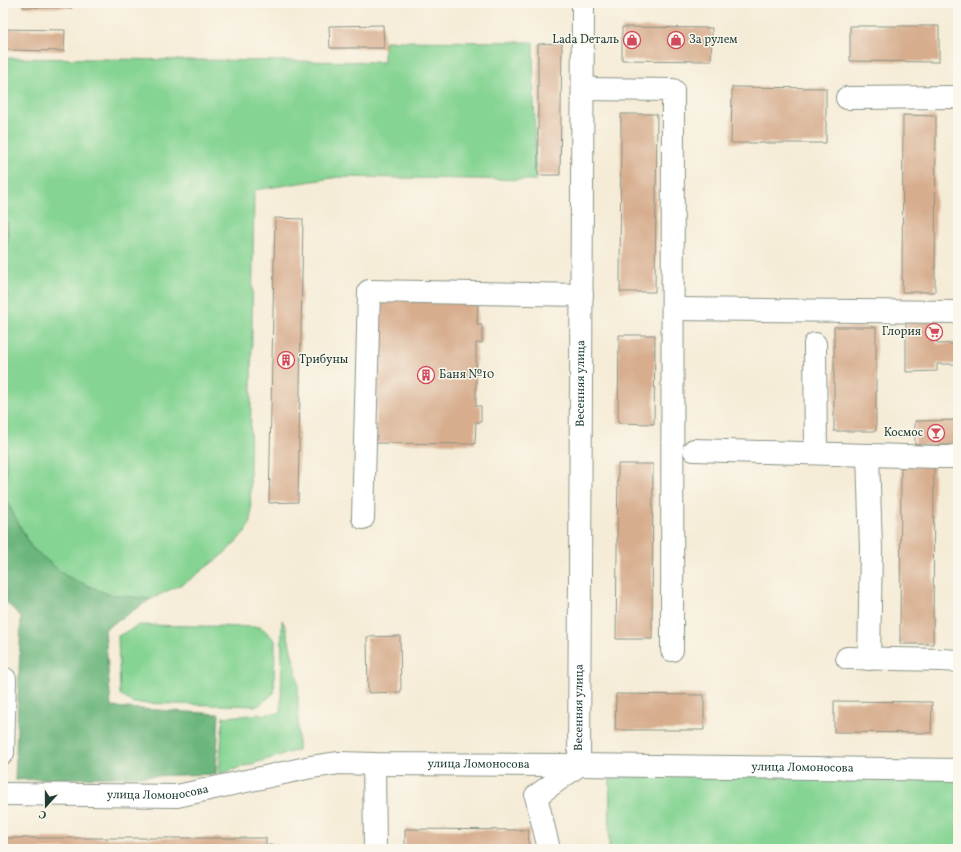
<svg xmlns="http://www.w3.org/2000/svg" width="961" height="852" font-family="Vollkorn,serif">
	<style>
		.green { fill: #85d493; stroke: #528864 }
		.forest { fill: #6cb67d; stroke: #467a58 }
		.building { fill: #d7ad8e }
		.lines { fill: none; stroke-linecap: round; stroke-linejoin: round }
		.minor-casing { stroke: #8a9486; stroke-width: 24 }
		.minor { stroke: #fff; stroke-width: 22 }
		.labels { text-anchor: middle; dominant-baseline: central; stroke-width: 3; stroke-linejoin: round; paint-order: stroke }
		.poi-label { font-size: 12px; fill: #1f3d34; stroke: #fbf7ec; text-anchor: end }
		.street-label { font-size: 12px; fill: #1f3d34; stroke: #fbf7ec }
	</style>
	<rect width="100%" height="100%" fill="#fbf7ec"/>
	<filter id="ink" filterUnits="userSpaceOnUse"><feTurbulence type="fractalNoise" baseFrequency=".025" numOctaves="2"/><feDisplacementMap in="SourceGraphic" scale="8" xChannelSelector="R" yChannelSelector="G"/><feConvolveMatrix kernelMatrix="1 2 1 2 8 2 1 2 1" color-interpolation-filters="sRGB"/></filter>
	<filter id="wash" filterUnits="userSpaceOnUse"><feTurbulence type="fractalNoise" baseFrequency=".012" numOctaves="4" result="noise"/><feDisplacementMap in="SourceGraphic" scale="16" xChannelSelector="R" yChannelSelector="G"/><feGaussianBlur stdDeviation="0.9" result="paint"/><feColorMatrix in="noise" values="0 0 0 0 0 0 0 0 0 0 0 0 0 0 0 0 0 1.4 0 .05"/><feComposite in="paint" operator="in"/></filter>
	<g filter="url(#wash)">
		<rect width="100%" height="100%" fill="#f5ecd7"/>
		<g class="green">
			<path d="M385 41 533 42 536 180 339 177 254 190 250 468 251 522 245 532 226 552 188 581 151 599 107 594 66 576 31 547 6 500 5 365 8 222 3 221V58L384 62V48Z"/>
			<path d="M282 620 286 628 298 681V750L219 774 223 717 281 713Z"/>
			<path d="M139 625 261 627 275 640 274 693 258 706 132 703 120 694 118 636Z"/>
			<path d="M610 772 958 777V849H609Z"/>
		</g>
		<path class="forest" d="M3 222H7L6 500 31 547 66 576 107 594 151 599 105 629 111 707 219 714 216 774 15 780 21 617 3 599Z"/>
		<g id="blocks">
			<g class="building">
				<path d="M23 3H72V8L23 7Z"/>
				<path d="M383 25 384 48H330L329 26Z"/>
				<path d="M850 26H939V62L850 61Z"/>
				<path d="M622 27 712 28 711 61 622 60Z"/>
				<path d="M3 29 65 30 64 51 3 50Z"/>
				<path d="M562 43 560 175H538V44Z"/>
				<path d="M732 87 826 88V143H731Z"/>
				<path d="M621 114H657L655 292H620Z"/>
				<path d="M903 115 936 116 935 292H902Z"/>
				<path d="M275 218 303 219 298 502 269 503Z"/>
				<path d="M377 300 478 301 477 325H482V343H476V406H481V422H476L475 444 376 443Z"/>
				<path d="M906 321H937V344L957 343 958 364H937V371L906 372Z"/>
				<rect x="834" y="327" width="42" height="104"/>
				<path d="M619 335H655L654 424 618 423Z"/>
				<path d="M957 420V445H915V421Z"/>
				<path d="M618 464H653L652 639H616Z"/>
				<path d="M901 464 934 465 933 644H900Z"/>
				<path d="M400 636 401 692 368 693 367 637Z"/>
				<path d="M616 694 704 695V730H615Z"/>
				<path d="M834 701 932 702 931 733 834 732Z"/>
				<path d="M405 829 529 830 528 849H405Z"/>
				<path d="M3 838H266V845H280V849H3Z"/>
			</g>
		</g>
	</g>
	<g filter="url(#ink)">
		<use href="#blocks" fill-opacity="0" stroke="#8a9486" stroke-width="1"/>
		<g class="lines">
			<g class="minor-casing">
				<g id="minor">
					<path d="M583 89 673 90 672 650"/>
					<path d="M847 98 958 97"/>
					<path d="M673 309 958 312"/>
					<path d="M815 344 816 453"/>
					<path d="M694 450 939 457H950L958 455"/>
					<path d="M868 455 871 549 869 659"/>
					<path d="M363 518 369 291 582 295"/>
					<path d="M847 658 942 660 958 661"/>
					<path d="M3 679H5L3 753"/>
					<path d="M374 764 375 849"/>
					<path id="s1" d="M3 794 177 796 311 767 339 763 374 764 579 765 958 770"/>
					<path id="s2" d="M548 849V845L536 796 579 765 583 3"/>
				</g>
			</g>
			<use href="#minor" class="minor"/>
		</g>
	</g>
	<defs>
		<g id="shop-ring" transform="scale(0.9)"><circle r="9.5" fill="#fbf7ec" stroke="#d1495b" stroke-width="1.5"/><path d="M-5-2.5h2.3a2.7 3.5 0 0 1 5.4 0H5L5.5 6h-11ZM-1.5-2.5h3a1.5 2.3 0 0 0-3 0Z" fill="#d1495b"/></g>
		<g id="supermarket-ring" transform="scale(0.9)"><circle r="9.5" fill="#fbf7ec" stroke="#d1495b" stroke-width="1.5"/><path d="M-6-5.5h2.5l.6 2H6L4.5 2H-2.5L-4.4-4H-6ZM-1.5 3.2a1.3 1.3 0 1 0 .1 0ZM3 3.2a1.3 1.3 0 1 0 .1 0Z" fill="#d1495b"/></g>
		<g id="building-ring" transform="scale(0.9)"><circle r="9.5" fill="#fbf7ec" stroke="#d1495b" stroke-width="1.5"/><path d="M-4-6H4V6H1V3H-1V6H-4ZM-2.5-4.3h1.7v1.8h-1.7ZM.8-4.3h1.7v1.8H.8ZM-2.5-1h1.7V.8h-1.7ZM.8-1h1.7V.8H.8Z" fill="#d1495b"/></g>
		<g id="bar-ring" transform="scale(0.9)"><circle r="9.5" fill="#fbf7ec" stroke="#d1495b" stroke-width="1.5"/><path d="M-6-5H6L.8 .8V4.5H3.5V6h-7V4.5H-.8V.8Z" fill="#d1495b"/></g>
	</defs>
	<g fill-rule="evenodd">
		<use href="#shop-ring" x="632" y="40"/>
		<use href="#shop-ring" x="676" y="40"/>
		<use href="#supermarket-ring" x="934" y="332"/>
		<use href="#building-ring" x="286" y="360"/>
		<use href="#building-ring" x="426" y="375"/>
		<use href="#bar-ring" x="936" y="433"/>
	</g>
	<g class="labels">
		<g class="poi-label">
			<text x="619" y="40">Lada Dеталь</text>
			<text x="689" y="40" text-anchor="start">За рулем</text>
			<text x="921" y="332">Глория</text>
			<text x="299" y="360" text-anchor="start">Трибуны</text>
			<text x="439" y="375" text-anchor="start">Баня №10</text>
			<text x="923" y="433">Космос</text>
		</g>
		<g class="street-label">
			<text stroke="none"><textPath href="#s2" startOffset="489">Весенняя улица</textPath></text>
			<text stroke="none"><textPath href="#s2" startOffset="165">Весенняя улица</textPath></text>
			<text stroke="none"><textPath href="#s1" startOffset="479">улица Ломоносова</textPath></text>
			<text stroke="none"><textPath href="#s1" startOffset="803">улица Ломоносова</textPath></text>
			<text stroke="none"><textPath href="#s1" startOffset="155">улица Ломоносова</textPath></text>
		</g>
	</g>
	<rect width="961" height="852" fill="none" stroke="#fbf7ec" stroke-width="16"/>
	<g transform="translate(46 806) rotate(201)" stroke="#fbf7ec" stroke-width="3" paint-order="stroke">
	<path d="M0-3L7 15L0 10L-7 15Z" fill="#1f3d34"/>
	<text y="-6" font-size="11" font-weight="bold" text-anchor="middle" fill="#1f3d34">С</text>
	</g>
</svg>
